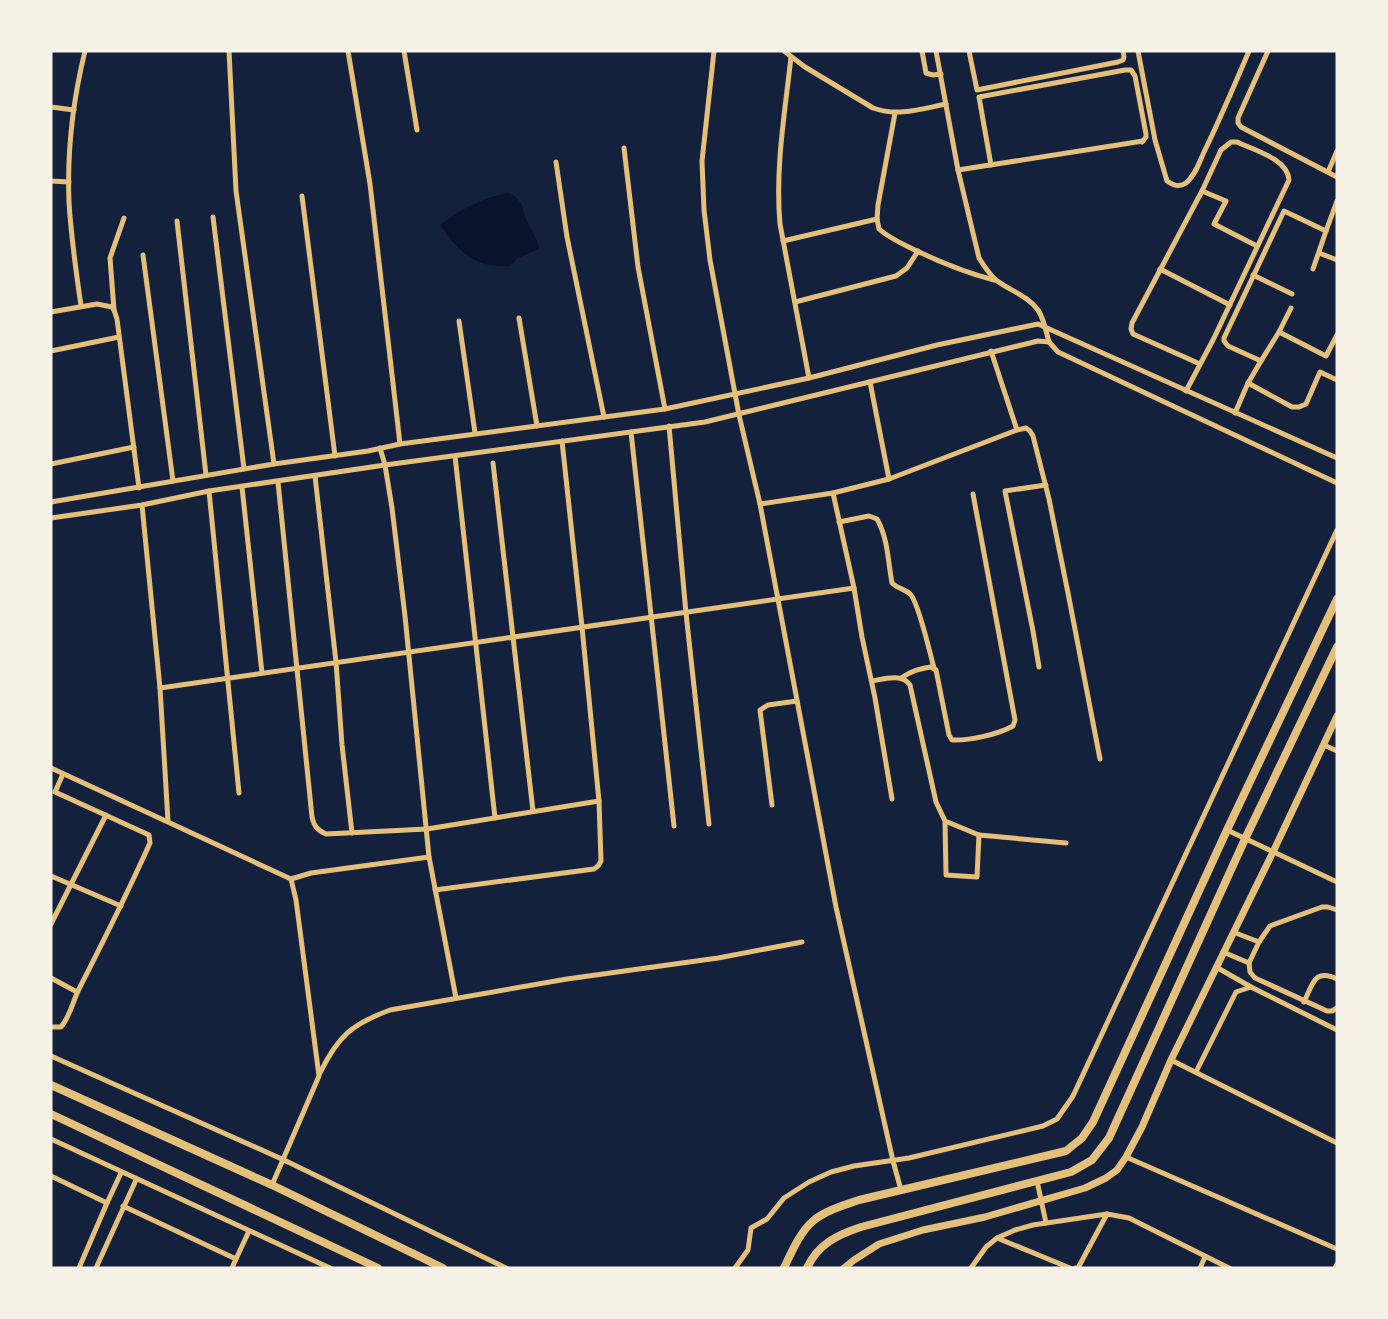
<svg xmlns="http://www.w3.org/2000/svg" width="1388" height="1319" font-family="Lato,sans-serif">
	<style>
		.water { fill: #0b132b }
		.lines { fill: none; stroke-linecap: round; stroke-linejoin: round }
		.minor { stroke: #e5c07b; stroke-width: 5 }
		.tertiary { stroke: #e5c07b; stroke-width: 7 }
		.secondary { stroke: #e5c07b; stroke-width: 8 }
	</style>
	<rect width="100%" height="100%" fill="#14213d"/>
	<path class="water" d="M508 193 515 196 521 203 526 219 537 241 539 249 518 258 510 266C474 268 460 253 440 225 459 210 484 197 508 193Z"/>
	<g class="lines">
		<g class="minor">
			<path d="M229 51 236 191 274 464"/>
			<path d="M348 51 370 184 400 444"/>
			<path d="M404 51 417 130"/>
			<path d="M714 51 702 161 704 210 710 260 739 415 760 504 836 907 893 1161 901 1190"/>
			<path d="M784 51 805 67 873 108C898 117 921 109 946 104"/>
			<path d="M922 51 926 73 933 75 941 74"/>
			<path d="M936 51 958 170 979 258C984 266 989 274 996 280 1010 291 1027 295 1038 310 1044 319 1046 331 1049 342"/>
			<path d="M969 51 977 90 1118 62 1123 60 1124 57 1123 51"/>
			<path d="M1138 51 1155 140 1167 181C1173 185 1179 188 1186 183 1196 175 1200 160 1205 150 1221 117 1235 84 1249 51"/>
			<path d="M1268 51 1238 118V123L1241 127 1337 177"/>
			<path d="M791 57C785 112 775 168 780 224L809 378"/>
			<path d="M51 107 74 110"/>
			<path d="M895 113 878 205 877 219 879 229C890 239 903 244 917 251 942 263 967 273 994 280"/>
			<path d="M624 148 638 267 665 409"/>
			<path d="M556 162 567 237 604 417"/>
			<path d="M991 165 979 97 1125 70H1131L1135 76 1146 134V137L1142 142"/>
			<path d="M958 170 1143 141"/>
			<path d="M1328 172 1337 151"/>
			<path d="M51 181 69 182"/>
			<path d="M1202 191 1226 201 1214 224 1257 246"/>
			<path d="M302 196 335 456"/>
			<path d="M213 217 244 469"/>
			<path d="M124 218 110 258 114 310 117 319 139 488"/>
			<path d="M177 221 206 475"/>
			<path d="M783 241 877 219"/>
			<path d="M1319 253 1337 260"/>
			<path d="M143 255 173 481"/>
			<path d="M1160 269 1230 305"/>
			<path d="M1313 269 1326 231"/>
			<path d="M1253 275 1292 294"/>
			<path d="M795 302 896 276 907 268 918 251"/>
			<path d="M81 306C76 271 71 237 69 202 67 152 73 100 85 51"/>
			<path d="M1291 308 1279 332 1326 356 1337 335"/>
			<path d="M51 312 97 304 112 307 114 310"/>
			<path d="M519 318 537 426"/>
			<path d="M459 321 475 433"/>
			<path d="M51 351 119 337"/>
			<path d="M991 351 1017 430"/>
			<path d="M1261 361 1279 332"/>
			<path d="M870 382 889 479"/>
			<path d="M1248 383 1292 407H1299L1306 404 1320 372 1337 380"/>
			<path d="M1186 391 1213 340 1289 180C1288 159 1254 150 1237 142H1231L1221 150 1202 191 1132 323 1131 329 1133 334 1200 364"/>
			<path d="M1235 413 1248 383 1261 361 1228 346 1224 341V338L1284 211 1326 231 1337 201"/>
			<path d="M669 426 686 613 709 824"/>
			<path d="M631 432 674 826"/>
			<path d="M380 448 385 465 392 508 405 616 429 857 456 998"/>
			<path d="M455 456 495 818"/>
			<path d="M493 463 533 811"/>
			<path d="M51 464 134 447"/>
			<path d="M315 476 336 662 342 745 352 833"/>
			<path d="M278 482 312 817C314 826 317 830 326 834L427 829 599 801"/>
			<path d="M242 487 262 673"/>
			<path d="M209 491 239 793"/>
			<path d="M833 493 854 588 862 637 875 698 892 799"/>
			<path d="M51 502 274 464 368 451 400 444 665 409 809 378 937 345 1038 324 1337 458"/>
			<path d="M760 504 833 493 889 479 1017 430 1026 428 1030 431 1033 436 1049 499 1068 593 1100 759"/>
			<path d="M142 505 160 688 168 821"/>
			<path d="M51 518 142 505 209 491 385 465 705 422 1038 341 1049 342 1058 352 1337 483"/>
			<path d="M839 522 869 516 877 519C888 538 888 562 892 583 898 589 906 589 911 595 919 605 930 653 934 668"/>
			<path d="M1039 667 1033 631 1005 491 1046 485"/>
			<path d="M901 678C911 671 919 669 931 667L936 670 949 735 952 740C969 741 999 734 1013 726L1015 720 973 494"/>
			<path d="M872 681C884 679 902 673 910 685L936 802 945 821 946 875 977 877 979 835 945 821"/>
			<path d="M160 688 854 588"/>
			<path d="M1324 745 1337 751"/>
			<path d="M51 768 291 879 296 900 319 1076 272 1185"/>
			<path d="M772 805 760 710 768 705 797 701"/>
			<path d="M1227 830 1337 882"/>
			<path d="M979 835 1066 843"/>
			<path d="M51 876 121 906"/>
			<path d="M291 879 311 873 429 857"/>
			<path d="M435 890 594 869 598 866 601 861 599 801 582 627 562 441"/>
			<path d="M51 924 106 815"/>
			<path d="M1259 942 1270 926 1322 907H1328L1337 910"/>
			<path d="M1223 952 1249 963 1259 942 1233 932"/>
			<path d="M1249 963 1250 972 1255 978 1327 1011H1332L1337 1008"/>
			<path d="M1216 967 1251 987"/>
			<path d="M51 978 77 992"/>
			<path d="M1304 1002C1313 984 1314 968 1337 979"/>
			<path d="M51 1027H61C70 1017 73 1000 80 987 104 940 128 892 150 843L149 835 55 792 63 774"/>
			<path d="M51 1056 284 1160 506 1268"/>
			<path d="M1171 1060 1337 1143"/>
			<path d="M1196 1072 1236 992 1251 987 1337 1030"/>
			<path d="M320 1073C338 1036 352 1024 390 1010L567 979 718 958 802 942"/>
			<path d="M51 1139 330 1268"/>
			<path d="M1126 1157 1337 1249"/>
			<path d="M51 1176 107 1203 79 1268"/>
			<path d="M1037 1181 1046 1223"/>
			<path d="M107 1203 121 1173"/>
			<path d="M123 1206 236 1259 232 1268"/>
			<path d="M997 1238 1070 1268"/>
			<path d="M236 1259 249 1231"/>
			<path d="M96 1268 136 1180"/>
			<path d="M735 1268 748 1250 751 1228 767 1219 784 1198 809 1182 831 1172 854 1166 909 1158 1043 1126 1057 1119 1073 1096 1337 530"/>
			<path d="M971 1268 986 1247 997 1238 1015 1230 1033 1225 1107 1214 1129 1218 1229 1268"/>
			<path d="M1075 1268H1078L1107 1214"/>
			<path d="M1200 1268 1205 1257"/>
			<path d="M1335 1268 1337 1264"/>
		</g>
		<path class="tertiary" d="M844 1268 854 1260 879 1244 923 1230 985 1217 1085 1188 1106 1178 1117 1170 1126 1157 1142 1127 1171 1060 1273 852 1337 716"/>
		<g class="secondary">
			<path d="M51 1085 272 1185 443 1268"/>
			<path d="M51 1114 378 1268"/>
			<path d="M784 1268C791 1253 800 1232 813 1221 826 1210 845 1205 859 1200L1066 1151 1082 1138 1093 1122 1227 830 1337 599"/>
			<path d="M807 1268C818 1244 837 1235 861 1227L1071 1172 1092 1160 1109 1138 1245 839 1337 647"/>
		</g>
	</g>
	<rect width="1388" height="1319" fill="none" stroke="#f6f1e7" stroke-width="105"/>
</svg>
